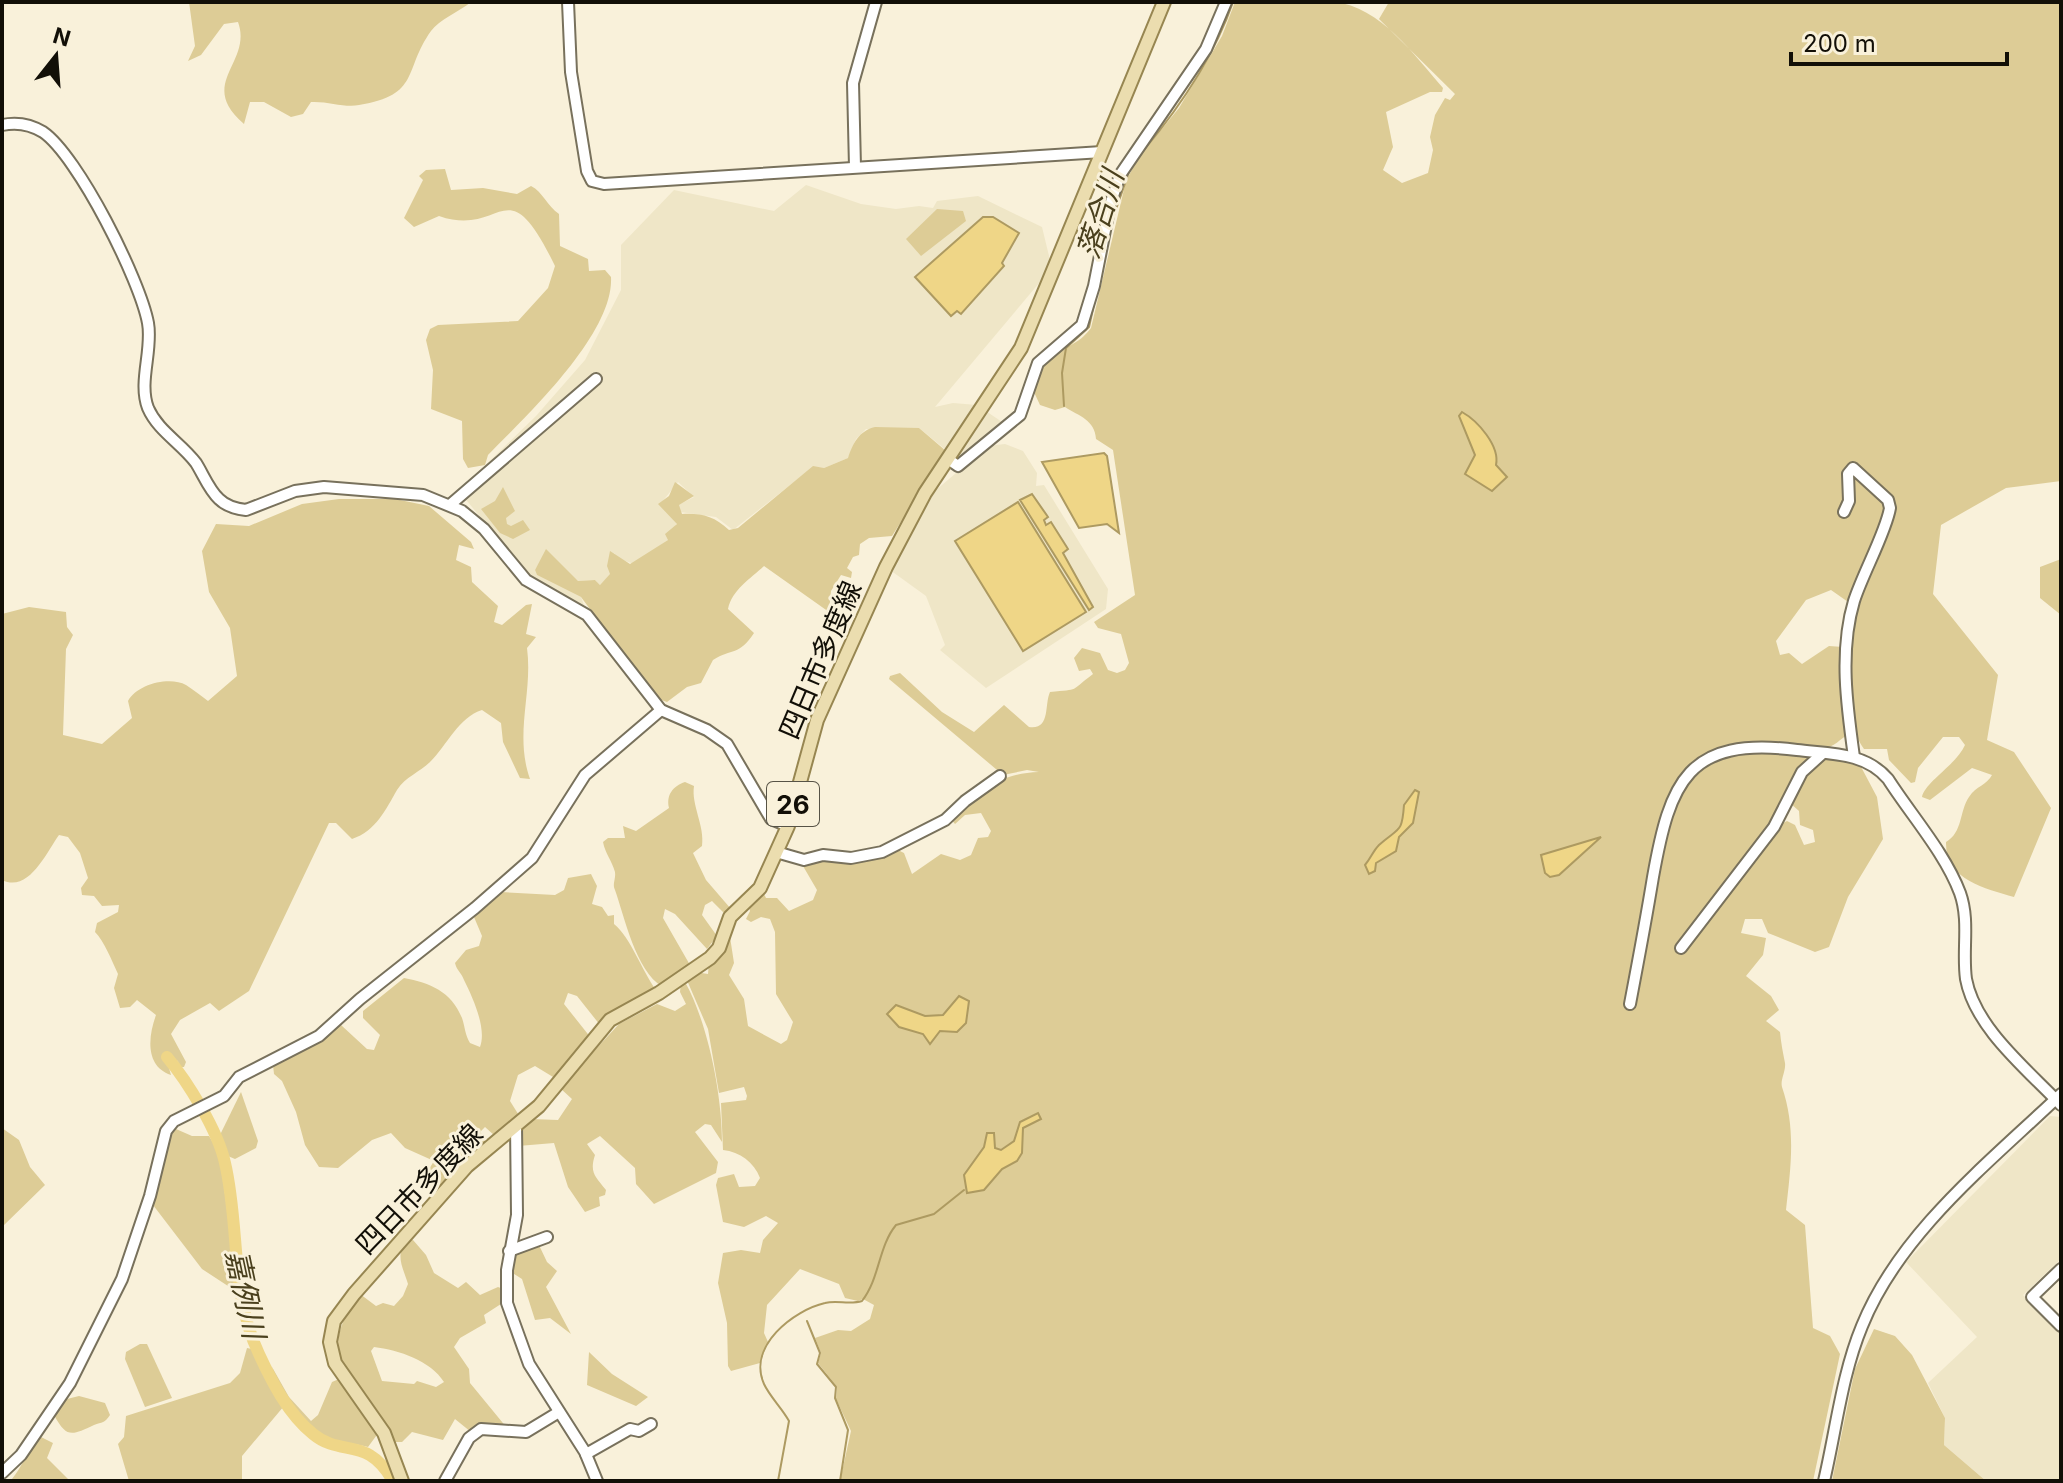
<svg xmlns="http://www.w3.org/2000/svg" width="2063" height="1483" font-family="Inter,'Noto Sans JP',sans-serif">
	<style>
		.built { fill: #efe6c7 }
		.green { fill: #ddcc96; fill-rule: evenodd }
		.water { fill: #efd687; stroke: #ad9a61; stroke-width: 2 }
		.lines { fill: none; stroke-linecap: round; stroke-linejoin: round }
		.stream { stroke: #ad9a61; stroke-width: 2 }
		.river { stroke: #efd687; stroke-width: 12 }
		.minor-casing { stroke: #78715c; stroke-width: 14 }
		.major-casing { stroke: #978651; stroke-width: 16 }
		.minor { stroke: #fff; stroke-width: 10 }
		.major { stroke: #ebddaf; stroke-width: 12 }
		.labels { text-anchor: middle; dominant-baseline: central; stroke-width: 6; stroke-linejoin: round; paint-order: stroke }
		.shield { fill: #f9f1da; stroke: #575346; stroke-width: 2 }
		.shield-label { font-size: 26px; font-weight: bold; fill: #120f07 }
		.street-label { font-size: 28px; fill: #120f07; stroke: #f9f1da }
		.water-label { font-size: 30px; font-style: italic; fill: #4a401d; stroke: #f9f1da }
	</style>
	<rect width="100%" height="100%" fill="#f9f1da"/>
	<g class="built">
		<path d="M806 185 861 204 896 209 919 206 933 208 937 201 978 196 1042 227 1050 260 1040 282 935 407 953 403 977 405 1005 424 957 459 919 428 866 429 856 439 848 458 824 468 813 467 733 530 716 517 680 512 678 505 694 497 678 482 662 502 677 523 668 540 634 564 617 558 614 553 611 574 600 585 595 580 578 581 544 555 535 570 537 575 581 597 584 605 532 579 467 501 457 493 536 416 585 360 621 290V245L674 190 774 211Z"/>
		<path d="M1005 444 1023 451 1037 473 1036 486 1044 485 1108 589 1106 609 986 688 940 650 945 645 926 596 890 570 936 490 988 446Z"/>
		<path d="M2050 1116 2061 1117V1259L2023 1295 2061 1334V1481H1986L1944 1445 1945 1418 1928 1383 1977 1337 1906 1262Z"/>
	</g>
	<g class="green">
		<path d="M189 2H471C460 11 439 20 431 31 403 70 421 95 359 105 345 108 328 101 311 102L303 114 291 117 264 102H250L244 124C196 83 253 63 238 22L224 24 201 55 188 61 195 46Z"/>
		<path d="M1235 2C1267 2 1301 0 1334 2 1380 6 1415 56 1443 88L1442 92H1430L1386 112 1393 147 1383 170 1402 183 1428 173 1433 150 1430 137 1435 115 1445 98 1450 100 1455 94 1379 19 1389 2H2061V481L2006 488 1941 525 1933 594 1998 675 1987 740 2014 752 2051 808 2014 897C1985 888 1945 880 1946 842 1963 832 1959 812 1969 797 1976 786 1987 785 1992 775L1972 768 1930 800 1922 797C1925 782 1956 765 1965 745L1959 737H1943L1918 768 1915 782 1911 783 1889 760 1887 749H1864C1835 710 1851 615 1866 572 1873 550 1888 530 1892 508 1888 493 1866 471 1851 466L1847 471 1846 502H1851L1849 477 1852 475 1886 501 1889 509 1851 604 1831 590 1806 600 1776 641 1780 655 1789 653 1802 664 1829 646 1843 647V711L1847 735C1841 739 1833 747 1826 748 1808 752 1784 743 1765 742 1714 739 1673 769 1660 818L1627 1003 1636 1006 1670 811C1695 744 1754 749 1814 755 1790 774 1785 804 1769 829 1743 870 1709 908 1678 946L1683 951 1781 824 1787 821 1795 825 1804 845 1815 842 1813 830 1800 825 1799 811 1790 803C1805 767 1817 750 1859 763L1877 797 1883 839 1848 897 1829 947 1815 952 1768 933 1762 919H1745L1741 933 1766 938 1763 955 1746 976 1771 996 1779 1010 1766 1021 1780 1032C1781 1043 1783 1053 1785 1063 1786 1071 1780 1080 1782 1087 1796 1128 1791 1166 1786 1210L1805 1225 1813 1328 1830 1336 1840 1354 1813 1481H840L851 1431 836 1399 837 1387 818 1363 821 1353 815 1338 838 1330 851 1331 870 1319 874 1305 863 1299 858 1301 845 1298 839 1284 800 1269 767 1305 764 1333 768 1342 760 1363 731 1371 728 1366 727 1323 718 1283 723 1253 741 1250 760 1253 763 1240 778 1223 766 1216 744 1227 723 1222 716 1185 718 1178 734 1174 739 1187 755 1186 760 1178C754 1162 740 1152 723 1150L721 1103 746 1100 747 1096 744 1087 719 1093 708 1029 686 978 695 972 708 974 709 962 723 947 727 936 730 937 734 963 729 975 744 999 748 1026 781 1044 787 1040 793 1022 776 994 775 932 770 919 761 917 751 922 746 919 750 911 748 904 762 890 766 898H777L789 911 813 900 817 890 803 866 814 857 854 860 894 848 904 853 912 874 941 854 960 860 971 855 978 838 988 837 991 831 981 813 965 815 955 824 950 818C975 792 1001 773 1039 772L1027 770 1003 775 889 679 890 676 900 673 942 712 974 732 1004 705 1029 727C1051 730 1044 705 1050 692 1081 689 1069 692 1093 674L1090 669 1079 671 1074 658 1082 648 1100 653 1108 670 1117 673 1125 670 1129 663 1121 634 1098 628 1094 622 1135 595 1113 450 1096 439C1095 420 1079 416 1065 407L1055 410 1040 405 1033 390C1048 341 1070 356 1091 328L1126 181 1138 158 1179 108 1222 36Z"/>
		<path d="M445 169 451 190 483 188 517 194 531 186C543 192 547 206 559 214L560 246 588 259 589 271 605 270 611 277C614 334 526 416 488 455L485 465 468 468 463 459 462 421 431 409 433 370 426 340 430 329 438 325 518 321 548 288 555 266C505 163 504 239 439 216L414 227 404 218 423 180 419 176 426 170Z"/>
		<path d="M937 209 963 211 966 221 921 256 906 239Z"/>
		<path d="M875 427 919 428 946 451 892 536 869 538 860 544 859 555 853 557 847 568 852 572 851 578 841 575 831 591 829 612 764 566C750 579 732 590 728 609L754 633C739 656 732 648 713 660L701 683 687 687 667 702 656 698 581 597 537 575 535 570 546 549 578 581 595 580 600 585 610 574 607 566 610 551 630 564 668 540 665 534 677 524 658 504 669 496 675 482 694 496 679 505 682 514C701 513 714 516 729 530L738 528 813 466 824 468 848 458C853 443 859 431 875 427Z"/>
		<path d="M503 487 515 511 506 518 507 524 511 526 523 520 530 530 513 539 500 533 481 509 495 501Z"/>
		<path d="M339 499H395L429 506 471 542 474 549 459 545 456 560 471 567 472 582 498 606 494 622 502 625 526 605 532 604 526 634 536 637 527 648C533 693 514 734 530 779L520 778 503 742 501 723 482 710C459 717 447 745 430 762 420 772 405 777 397 790 386 809 376 831 352 839L336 823H329L249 991 219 1011 210 1003 180 1020 171 1034 186 1062 184 1067H179L178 1061 166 1058 171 1075C145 1066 148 1037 156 1015L137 1000 130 1007 120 1008 114 988 118 974C112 961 104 941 95 932L97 923 118 912 119 905 102 906 94 896 82 895 81 888 88 878 80 853 68 837 59 835C46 853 29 893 2 880V614L29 607 66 612 67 627 73 635 66 649 63 735 102 744 132 718 128 701C137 684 170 676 186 685 194 690 201 696 208 701L237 676 230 628 209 592 202 551 216 524 249 526 302 504Z"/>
		<path d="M2061 559V615L2040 598V567Z"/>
		<path d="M685 782 694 786C691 805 705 826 702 846L693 853 706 880 731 909 726 915 712 901 705 905 702 915 717 936 707 949 675 914 665 909 663 918 690 965 662 986C636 972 624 915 615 890 612 884 616 879 615 872 612 861 605 853 603 842L608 838H625L623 826 636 831 669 808C666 795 673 786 685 782Z"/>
		<path d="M591 874 597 886 592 904 602 907 608 916 614 915V924C631 938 641 969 656 990L604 1018 600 1025 577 996 568 993 564 1004 591 1038 558 1080 535 1066 518 1075 510 1101 520 1117 495 1136 485 1127 480 1132 489 1141 436 1195 423 1179 434 1161 405 1148 391 1133 372 1140 338 1168 319 1167 305 1145 296 1112 282 1081 274 1074 273 1065 320 1041 341 1025 367 1049 374 1050 380 1035 363 1018V1011L404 978C430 983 451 991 462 1018 465 1027 465 1035 470 1043L480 1047C487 1029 473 998 464 980 461 972 457 971 455 963L466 950 479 946 482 936 474 917 501 892 555 895 564 890 568 878Z"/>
		<path d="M681 982H685C708 1023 722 1095 722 1142L711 1125 705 1124 695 1132 718 1162 716 1173 654 1204 636 1184 635 1168 600 1136 587 1144 595 1155C589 1173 596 1177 606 1190L605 1195 599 1197 600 1206 585 1212 568 1187 554 1143 518 1146 520 1132 531 1119 558 1120 572 1099 560 1088 619 1024 657 1004 675 1011 686 1004 680 992Z"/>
		<path d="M241 1092 258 1141 256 1148 235 1159 223 1154 218 1139Z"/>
		<path d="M2 1128 19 1140 30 1167 45 1185 2 1227Z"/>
		<path d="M176 1129 192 1136H209L220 1154 236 1282 228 1286 202 1269 153 1205 171 1134Z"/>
		<path d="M413 1240 426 1255 434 1273 458 1288 466 1282 480 1295 498 1287 503 1289 504 1302 484 1315 486 1323 460 1338 454 1347 469 1369 470 1383 507 1428 471 1432 455 1419 443 1440 412 1432 402 1442H395C360 1383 308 1362 360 1294L376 1306 383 1303 394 1306 403 1296 408 1284C403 1267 395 1257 406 1241ZM374 1347C399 1350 431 1361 444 1382L436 1387 417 1381 414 1384 382 1381 371 1351Z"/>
		<path d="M538 1243 547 1262 557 1271 546 1287 571 1334 550 1318 535 1320 522 1279 511 1272 517 1254Z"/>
		<path d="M1874 1329 1895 1336 1912 1355 1945 1418 1944 1445 1986 1481H1832L1855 1369Z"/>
		<path d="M140 1344H147L172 1398 145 1407 125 1359 126 1352Z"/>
		<path d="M247 1348 252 1349 284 1406 242 1456V1481H129L118 1444 124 1437 126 1416 230 1383 240 1373Z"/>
		<path d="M589 1352 612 1374 648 1397 636 1406 587 1385Z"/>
		<path d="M272 1367 289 1397 311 1421 318 1415 332 1382 339 1379 379 1432 368 1447 364 1446C353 1443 342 1443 332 1440 305 1432 277 1393 272 1367Z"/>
		<path d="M79 1396 105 1403 110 1415C105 1423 102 1422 94 1425 72 1435 67 1439 54 1415L67 1399Z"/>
		<path d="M39 1436 53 1443 47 1458 70 1481H2L12 1479C22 1467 28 1450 39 1436Z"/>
	</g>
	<g class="water">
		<path d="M983 217H993L1019 233 1002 263 1004 266 961 314 957 311 951 316 915 277Z"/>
		<path d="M1462 412C1478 421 1500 446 1496 465L1507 477 1492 491 1465 474 1475 455 1459 416Z"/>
		<path d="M1104 453 1107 456 1119 533 1107 524 1079 528 1042 462Z"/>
		<path d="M1032 494 1048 517 1044 520 1046 525 1051 522 1068 549 1063 553 1093 607 1089 610 1020 500Z"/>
		<path d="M1018 502 1086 612 1023 651 955 541Z"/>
		<path d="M1415 790 1419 792 1413 823 1399 837 1396 851 1376 863 1375 871 1369 874 1365 865C1371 858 1373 851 1379 845 1399 827 1402 834 1404 805Z"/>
		<path d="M1601 837 1559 875 1550 877 1545 873 1541 855Z"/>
		<path d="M959 996 969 1001 966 1023 957 1032 940 1031 930 1044 923 1034 899 1027 887 1014 896 1005 925 1016 943 1015Z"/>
		<path d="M1038 1113 1041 1119 1023 1128 1022 1153 1017 1161 1002 1169 984 1190 967 1193 964 1175 984 1147 987 1133H994L995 1148 1001 1150 1014 1141 1020 1122Z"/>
	</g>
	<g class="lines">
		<g class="stream">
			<path d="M1143 151C1180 107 1214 57 1233 2"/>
			<path d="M1064 406 1062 373 1066 348 1089 327 1113 218 1130 169"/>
			<path d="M807 1321 820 1353 817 1364 836 1387 835 1398 848 1430 840 1481"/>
			<path d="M778 1481 789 1421C782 1408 770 1397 764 1384 747 1346 794 1310 825 1303 837 1300 850 1305 862 1301 880 1278 878 1247 896 1225L934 1214 964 1190"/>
		</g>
		<path class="river" d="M167 1057C188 1082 218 1131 225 1163 240 1226 230 1294 259 1354 272 1382 288 1414 313 1434 342 1458 367 1435 393 1481"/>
		<g class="minor-casing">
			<g id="minor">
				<path d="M568 2 571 72 587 171 592 181 604 184 1102 152"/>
				<path d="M2 125C16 122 30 124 43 132 78 156 140 280 148 323 153 350 138 382 148 408 158 431 181 443 196 463 203 474 209 490 219 499 226 506 237 509 246 510L295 491 324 487 423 495 462 511 484 529 526 580 587 615 661 710 707 730 727 744 771 819 788 826"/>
				<path d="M855 167 853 83 876 2"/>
				<path d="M948 459 958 466 1020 415 1038 363 1082 325 1094 286 1110 205 1120 175 1206 49 1226 2"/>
				<path d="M451 504 596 379"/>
				<path d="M1844 512 1849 501 1848 474 1853 468 1888 500 1890 508C1886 532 1863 573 1854 601 1839 651 1847 707 1854 757"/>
				<path d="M776 852 804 860 823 855 851 858 882 852 945 820 965 801 1000 776"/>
				<path d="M1681 948 1774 827 1802 772 1823 753"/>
				<path d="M1630 1004C1638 962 1646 920 1653 877 1670 782 1687 736 1797 750 1830 754 1865 752 1888 779 1911 815 1945 853 1960 893 1970 921 1962 950 1966 979 1975 1028 2028 1070 2061 1105"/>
				<path d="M516 1125 517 1215 507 1270V1303L529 1364 585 1452 597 1481"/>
				<path d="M509 1251 547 1237"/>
				<path d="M2061 1269 2032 1297 2061 1326"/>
				<path d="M586 1454 630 1429 639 1431 651 1424"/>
				<path d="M2 1473 21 1455 70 1383 122 1279 150 1196 166 1131 174 1121 224 1096 239 1077 319 1036 360 999 475 908 532 858 585 775 661 710"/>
				<path d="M445 1481 469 1438 481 1429 526 1432 559 1412"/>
				<path d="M1824 1481C1836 1430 1842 1374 1862 1326 1900 1232 1990 1162 2061 1094"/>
			</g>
		</g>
		<g class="major-casing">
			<path id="major" d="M402 1481 384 1433 335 1363 330 1342 334 1321 354 1294 467 1166 539 1106 610 1020 659 993 710 958 719 948 730 917 760 888 788 826 817 720 886 567 925 493 1021 348 1164 2"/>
		</g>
		<use href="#minor" class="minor"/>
		<use href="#major" class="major"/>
	</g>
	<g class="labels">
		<rect class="shield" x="767" y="782" width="52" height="44" rx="6"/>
		<g class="shield-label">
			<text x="793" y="804">26</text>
		</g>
		<g class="street-label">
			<text transform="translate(820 660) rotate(-67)">四日市多度線</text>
			<text transform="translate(419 1189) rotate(-46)">四日市多度線</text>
		</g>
		<g class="water-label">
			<text transform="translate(1100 214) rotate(-73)">落合川</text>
			<text transform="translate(246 1294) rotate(78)">嘉例川</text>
		</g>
	</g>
	<rect width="2063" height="1483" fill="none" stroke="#120f07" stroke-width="8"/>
	<g transform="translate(56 56) rotate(17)" stroke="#f9f1da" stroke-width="6" paint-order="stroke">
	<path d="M0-6L14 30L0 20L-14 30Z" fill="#120f07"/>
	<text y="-12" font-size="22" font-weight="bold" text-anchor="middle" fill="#120f07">N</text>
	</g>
	<path d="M1791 52v12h216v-12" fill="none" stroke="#120f07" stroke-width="4"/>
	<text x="1803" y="52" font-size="24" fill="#120f07" stroke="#f9f1da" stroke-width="6" paint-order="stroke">200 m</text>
</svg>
